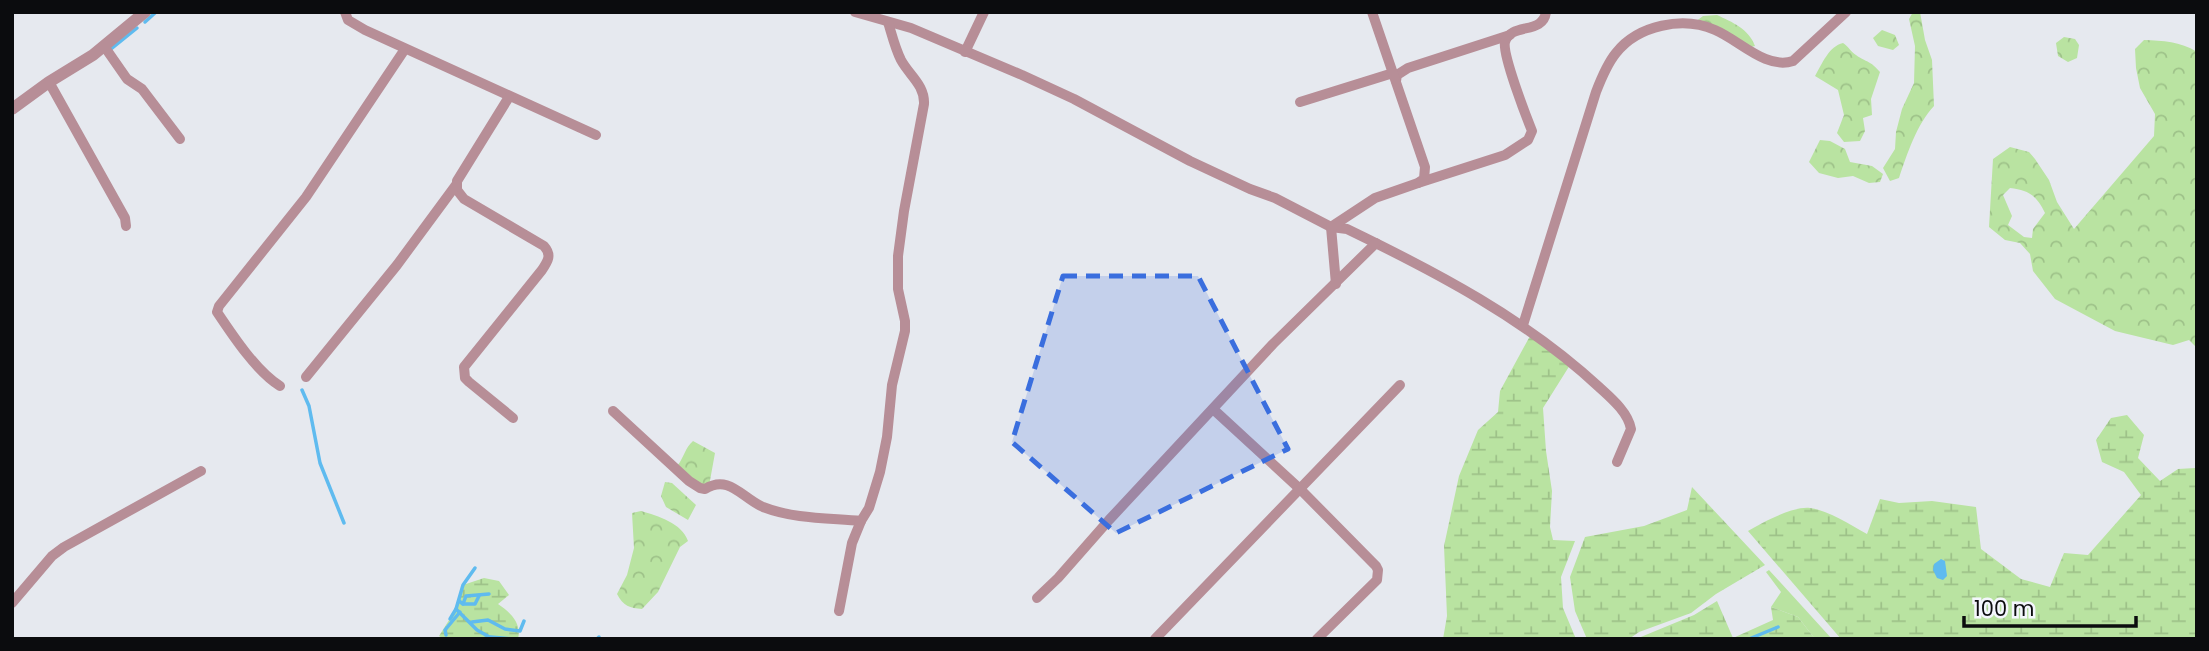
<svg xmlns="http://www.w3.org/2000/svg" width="2209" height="651" font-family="Poppins,sans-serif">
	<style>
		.grass { fill: #b9e3a1 }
		.forest { fill: url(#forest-crowns); fill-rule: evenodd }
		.wetland { fill: url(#wetland-marsh) }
		.water { fill: #5fbbef }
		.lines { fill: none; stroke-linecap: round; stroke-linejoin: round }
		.stream { stroke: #5fbbef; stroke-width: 3.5 }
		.minor { stroke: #b78e97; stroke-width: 10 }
		.tertiary { stroke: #b78e97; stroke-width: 12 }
		.marked { fill: #3a6ede; fill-opacity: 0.2; stroke: #3a6ede; stroke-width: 5; stroke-dasharray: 14 9; stroke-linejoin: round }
	</style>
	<defs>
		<pattern id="forest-crowns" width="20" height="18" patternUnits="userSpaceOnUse" patternTransform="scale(1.75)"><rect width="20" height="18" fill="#b9e3a1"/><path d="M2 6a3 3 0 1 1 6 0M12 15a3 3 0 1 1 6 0" fill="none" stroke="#9ec289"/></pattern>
		<pattern id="wetland-marsh" width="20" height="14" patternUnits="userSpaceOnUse" patternTransform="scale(1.75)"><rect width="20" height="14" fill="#b9e3a1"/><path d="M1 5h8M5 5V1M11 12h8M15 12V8" fill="none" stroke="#9ec289"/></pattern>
	</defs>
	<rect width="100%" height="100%" fill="#e6e9ef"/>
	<path class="grass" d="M1769 570 1832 639H1815L1798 617 1771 607 1781 592 1766 572Z"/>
	<g class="forest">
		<path d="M1913 12H1920L1925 40 1932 60 1934 106C1917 124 1907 154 1899 178L1890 181 1883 168 1895 149 1896 132 1902 109 1914 83 1915 46 1909 19Z"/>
		<path d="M1717 15C1732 22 1749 29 1755 46L1751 47 1691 25 1703 16Z"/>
		<path d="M1882 30 1895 35 1899 45 1893 50 1878 46 1873 38Z"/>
		<path d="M2064 37 2075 39 2079 45 2077 58 2068 62 2058 56 2056 43Z"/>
		<path d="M2144 40C2163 41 2180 41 2197 52V348L2189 340 2173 345 2115 331 2055 299 2033 271 2030 254 2020 243 2005 240 1989 227 1993 159 2010 147 2029 152 2035 159 2049 180 2057 202 2074 229 2154 136 2155 114 2140 88 2136 68 2135 49ZM2010 188C2029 190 2037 196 2045 213L2033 229 2032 238 2024 237 2008 225 2012 216 2003 195Z"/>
		<path d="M1843 43C1848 46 1851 52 1856 55 1867 63 1870 60 1880 72L1871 99 1872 115 1863 118 1865 131 1860 141 1844 142 1837 133 1844 115 1838 90 1815 76C1822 64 1829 46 1843 43Z"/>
		<path d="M1820 140 1830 141 1845 149 1850 162 1872 166 1883 174 1880 182 1869 183 1853 176 1838 178 1819 173 1809 162Z"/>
		<path d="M693 441 715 453 709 486 701 487 678 465C684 457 685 448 693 441Z"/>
		<path d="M665 482 672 483 696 505 688 520 666 507 661 496Z"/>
		<path d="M641 511C658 516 682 523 688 541L680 547 658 592 642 609C630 608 623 606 617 594L627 575 634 548 632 513Z"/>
	</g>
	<g class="wetland">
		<path d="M1530 336 1570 365 1543 408 1546 451 1552 491 1550 527 1553 540 1575 541 1561 577 1563 608 1576 639H1443L1447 616 1444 546 1459 476 1478 430 1498 412 1500 391Z"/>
		<path d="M2127 415 2144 435 2138 458 2160 481 2178 469 2195 468 2197 463V639H1841L1748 531C1763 522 1793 506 1810 508 1830 511 1849 524 1867 534L1880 499 1899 503 1932 501 1976 507 1981 549 2021 579 2050 587 2064 553 2088 555 2141 495 2124 472 2102 462 2096 440 2111 418Z"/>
		<path d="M1692 487 1765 565 1716 594 1691 613 1639 632 1629 639H1587L1575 611 1570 577 1585 537 1644 526 1687 510Z"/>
		<path d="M484 578 499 581 509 595 498 604C510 612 522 623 518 639H444L439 636 456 609 463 585Z"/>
		<path d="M1717 601 1733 638 1773 620 1771 607 1798 617 1815 639H1636L1694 615Z"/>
	</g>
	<path class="water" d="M1941 559 1945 561 1947 576 1943 580 1937 578 1933 570 1934 564Z"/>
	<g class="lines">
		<g class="stream">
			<path d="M145 22 156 12"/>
			<path d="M111 49 137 28"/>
			<path d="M302 390 309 406 320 463 344 523"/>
			<path d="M459 601 463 604 466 596 489 594"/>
			<path d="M463 604H475L479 596"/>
			<path d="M456 609 477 630 493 639"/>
			<path d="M450 619 456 609 463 585 475 568"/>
			<path d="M472 622 488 620 505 629 520 631 524 621"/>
			<path d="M446 635 445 630 460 612"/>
			<path d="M483 639 491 637 514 639"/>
			<path d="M597 639 599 637"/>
			<path d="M1749 639 1778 627"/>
		</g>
		<g class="minor">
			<path d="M345 12 348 20 365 30 596 135"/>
			<path d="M855 12 911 28 1022 75 1074 99 1190 161 1250 189 1275 198 1331 227 1347 229C1436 272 1526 319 1599 387 1611 398 1628 412 1631 429L1617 462"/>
			<path d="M104 46 127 79 142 89 180 139"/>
			<path d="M965 52 984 12"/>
			<path d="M1396 81 1397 75 1408 68 1510 35"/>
			<path d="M49 82 125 218 126 226"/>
			<path d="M509 97 457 181V190L464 199 544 246C552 255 548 261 542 270L464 367 465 378 469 382 513 418"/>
			<path d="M1300 102 1393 73"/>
			<path d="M1418 183 1505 155 1528 140 1532 131C1526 116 1502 54 1505 42 1511 22 1543 35 1546 12"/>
			<path d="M1336 284 1331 227 1375 198 1418 183 1424 179 1425 167 1372 12"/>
			<path d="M1523 325 1596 92C1601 79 1607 64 1616 53 1638 25 1683 16 1715 30 1739 40 1766 70 1793 61L1846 12"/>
			<path d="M306 377 397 265 456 185"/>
			<path d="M280 386C257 372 233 336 217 312L219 306 306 197 405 49"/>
			<path d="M1213 409 1301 490 1376 566 1378 570 1377 580 1317 639"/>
			<path d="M613 411 689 481 700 488 705 489C729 474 742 498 763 507 794 519 828 518 861 521"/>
			<path d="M1037 598 1058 578 1109 520 1273 344 1376 243"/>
			<path d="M12 603 52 556 64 547 201 471"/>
			<path d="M839 611 852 543 861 521 869 508 880 472 887 437 892 385 905 331V321L898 289V256L904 211 924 104C925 85 909 75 901 60 895 48 892 35 888 22"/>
			<path d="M1155 639 1400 385"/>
		</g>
		<path class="tertiary" d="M12 109 49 82 93 55 145 12"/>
	</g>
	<path class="marked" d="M1063 276H1198L1288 449 1116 533 1012 442Z"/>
	<rect width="2209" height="651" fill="none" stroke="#0b0c0e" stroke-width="28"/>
	<path d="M1964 616v10h172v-10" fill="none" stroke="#0b0c0e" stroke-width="3.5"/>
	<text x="1974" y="616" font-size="21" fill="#0b0c0e" stroke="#f4f6fd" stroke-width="5" paint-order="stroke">100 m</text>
</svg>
